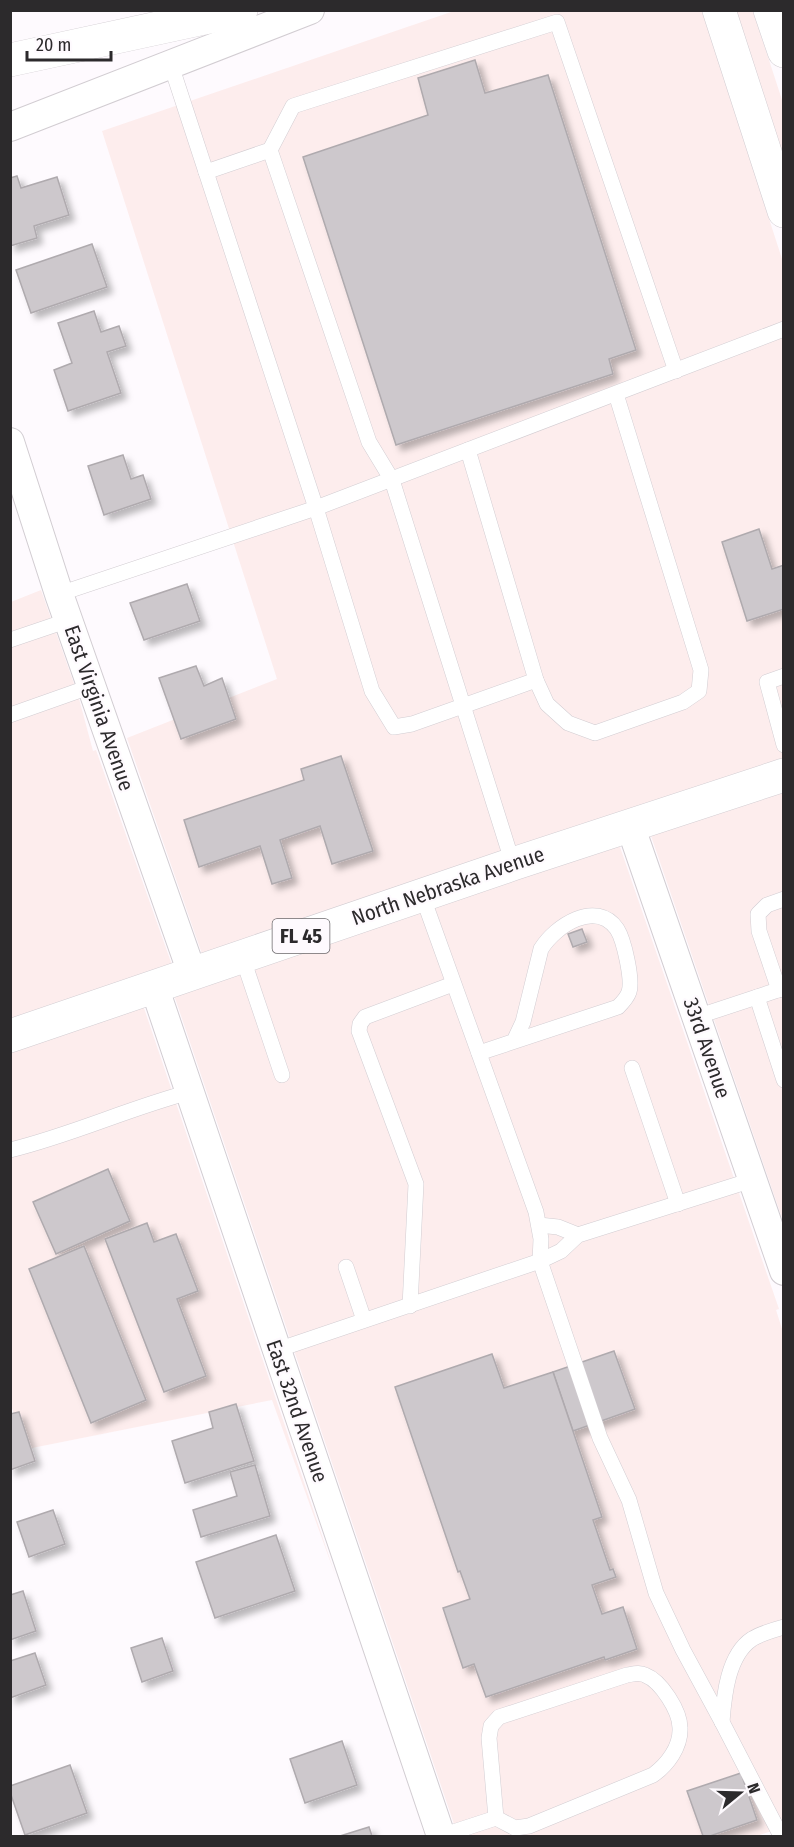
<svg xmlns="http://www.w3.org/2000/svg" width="794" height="1847" font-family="'Fira Sans Condensed',sans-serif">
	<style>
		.commercial { fill: #fdeded }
		.building { fill: #cdc8cc; stroke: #afaaae; stroke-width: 1.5; filter: url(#shadow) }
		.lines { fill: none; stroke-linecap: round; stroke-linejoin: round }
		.lane-casing { stroke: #d2cdd2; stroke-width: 16 }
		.street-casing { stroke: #d2cdd2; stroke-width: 30 }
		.primary-casing { stroke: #d2cdd2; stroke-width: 34 }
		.highway-casing { stroke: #d2cdd2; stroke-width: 34 }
		.lane { stroke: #fff; stroke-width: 15 }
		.street { stroke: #fff; stroke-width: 28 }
		.primary { stroke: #fff; stroke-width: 33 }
		.highway { stroke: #fff; stroke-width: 33 }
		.labels { text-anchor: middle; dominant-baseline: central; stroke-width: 4.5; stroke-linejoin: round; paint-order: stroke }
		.shield { fill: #fefafe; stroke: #6b686b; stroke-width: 1.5 }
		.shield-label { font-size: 20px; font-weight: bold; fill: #2c2a2c }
		.street-label { font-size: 21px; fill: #2c2a2c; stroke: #fefafe }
	</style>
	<defs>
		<filter id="shadow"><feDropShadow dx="5.5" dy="5.5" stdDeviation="3" flood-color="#0004"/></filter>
	</defs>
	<rect width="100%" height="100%" fill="#fefafe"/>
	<g class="commercial">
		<path d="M454 11H702L783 262V759L202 954 127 738 277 679 102 131Z"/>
		<path d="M736 11H753L783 103V156Z"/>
		<path d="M41 590 78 695 93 751 96 750 172 965 11 1021V602Z"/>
		<path d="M783 790V1221L650 833Z"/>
		<path d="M619 844 779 1309 776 1310 783 1332V1827L757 1836H458L174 995Z"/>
		<path d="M143 1005 337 1580 272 1400 27 1449 10 1403V1051Z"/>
	</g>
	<g class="building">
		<path d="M475 60 485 93 548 75 636 350 609 359 613 374 396 445 303 157 428 115 418 78Z"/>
		<path d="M17 176 21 188 57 177 69 215 34 226 37 238 10 246V178Z"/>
		<path d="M92 244 107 287 31 313 16 270Z"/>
		<path d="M94 311 101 332 119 326 126 346 107 352 121 393 68 411 54 370 72 363 58 323Z"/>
		<path d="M123 455 131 479 143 475 151 499 104 515 88 466Z"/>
		<path d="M759 529 772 569 784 565V609L747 621 722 542Z"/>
		<path d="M187 584 200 621 144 640 130 603Z"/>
		<path d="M196 666 204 686 222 678 236 719 181 739 159 678Z"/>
		<path d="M341 756 373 851 332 864 320 826 280 840 292 878 272 884 260 846 199 867 184 820 304 780 301 769Z"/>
		<path d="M582 929 587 942 573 947 568 934Z"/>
		<path d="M108 1169 130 1221 56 1254 33 1202Z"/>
		<path d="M147 1223 154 1242 176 1234 198 1291 177 1299 206 1376 164 1392 105 1239Z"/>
		<path d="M84 1246 146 1400 91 1423 29 1269Z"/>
		<path d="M614 1351 635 1409 573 1431 553 1372Z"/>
		<path d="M492 1354 504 1388 553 1372 602 1517 593 1520 610 1570 613 1569 616 1577 592 1585 602 1614 623 1607 637 1649 605 1660 604 1657 486 1697 474 1664 463 1668 443 1608 470 1599 460 1571 458 1572 395 1387Z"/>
		<path d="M236 1404 254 1461 185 1483 172 1441 213 1428 209 1412Z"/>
		<path d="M19 1412 35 1461 10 1470V1414Z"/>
		<path d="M255 1465 270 1516 201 1537 193 1510 237 1496 230 1472Z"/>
		<path d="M53 1510 65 1544 29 1557 17 1522Z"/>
		<path d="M276 1535 295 1591 215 1618 196 1562Z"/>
		<path d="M23 1591 36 1631 10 1640V1595Z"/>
		<path d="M162 1638 173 1671 142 1682 131 1648Z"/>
		<path d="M35 1653 46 1685 10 1698V1661Z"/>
		<path d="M342 1741 357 1785 305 1803 290 1759Z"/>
		<path d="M70 1765 87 1813 25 1835 10 1792V1786Z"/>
		<path d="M741 1773 757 1820 710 1836H703L687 1791Z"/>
		<path d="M369 1827 372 1836H340Z"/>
	</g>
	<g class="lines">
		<g class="lane-casing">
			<g id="lane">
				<path d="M171 65 316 508 784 329"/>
				<path d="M270 150 369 442 392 480 513 864"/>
				<path d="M206 172 270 150 293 106 557 22 676 371"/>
				<path d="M468 450 536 680"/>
				<path d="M59 594 316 508 372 691 394 727 412 724 536 680 547 704 568 723 595 733 683 702 699 691 701 670 616 394"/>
				<path d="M10 640 69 620"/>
				<path d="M784 676 767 682 784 745"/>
				<path d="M10 715 92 686"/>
				<path d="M422 895 536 1212 541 1239 540 1261 600 1438 629 1500 656 1593 683 1650 722 1722 781 1836"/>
				<path d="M242 956 282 1075"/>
				<path d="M779 990 759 931 758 914 767 905 784 899"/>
				<path d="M757 997 784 1080"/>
				<path d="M696 1017 784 988"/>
				<path d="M479 1053 618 1007C623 1002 627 998 629 992 633 980 624 940 617 929 596 899 555 926 541 949L523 1022 514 1041"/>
				<path d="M632 1068 678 1204"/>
				<path d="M10 1150C72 1135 129 1108 190 1092"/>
				<path d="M539 1225 558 1227 578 1235"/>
				<path d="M346 1267 364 1320"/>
				<path d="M410 1306 416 1184 359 1031 360 1024 365 1017 453 984"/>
				<path d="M277 1350 540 1261 561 1251 578 1235 752 1180"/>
				<path d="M722 1722C724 1695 728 1655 752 1639 762 1633 773 1630 784 1627"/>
				<path d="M441 1836 496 1818 515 1828 529 1826 653 1775C667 1765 681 1747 680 1728 680 1711 661 1681 645 1675 640 1672 633 1674 627 1675L499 1717 491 1726 489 1738 496 1818"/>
			</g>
		</g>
		<g class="street-casing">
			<g id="street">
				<path d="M10 127 310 10"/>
				<path d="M10 442 59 594 192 973"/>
				<path d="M630 825 784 1271"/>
				<path d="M154 986 441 1836"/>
			</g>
		</g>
		<g class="primary-casing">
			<g id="primary">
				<path d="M719 10 784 211"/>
				<path d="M770 10 784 51"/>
				<path d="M10 1036 513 864 784 775"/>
			</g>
		</g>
		<g class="highway-casing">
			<path id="highway" d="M10 60 241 10"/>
		</g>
		<use href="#lane" class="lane"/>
		<use href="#street" class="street"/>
		<use href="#primary" class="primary"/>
		<use href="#highway" class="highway"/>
	</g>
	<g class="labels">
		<rect class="shield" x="272.5" y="919" width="57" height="34" rx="4.5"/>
		<g class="shield-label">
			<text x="301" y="936">FL 45</text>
		</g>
		<g class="street-label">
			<text transform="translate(99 708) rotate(71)">East Virginia Avenue</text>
			<text transform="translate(448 886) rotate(-19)">North Nebraska Avenue</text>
			<text transform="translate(707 1048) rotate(71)">33rd Avenue</text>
			<text transform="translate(297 1411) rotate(71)">East 32nd Avenue</text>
		</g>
	</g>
	<rect width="794" height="1847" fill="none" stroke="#2c2a2c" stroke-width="24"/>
	<g transform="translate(740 1793) rotate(71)" stroke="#fefafe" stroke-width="4.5" paint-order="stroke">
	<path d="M0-4.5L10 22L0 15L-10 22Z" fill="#2c2a2c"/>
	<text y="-9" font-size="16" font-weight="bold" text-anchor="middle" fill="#2c2a2c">N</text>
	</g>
	<path d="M27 51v9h84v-9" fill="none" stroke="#2c2a2c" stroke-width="3"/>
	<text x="36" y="51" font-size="18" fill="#2c2a2c" stroke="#fefafe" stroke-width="4.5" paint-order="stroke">20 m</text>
</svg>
